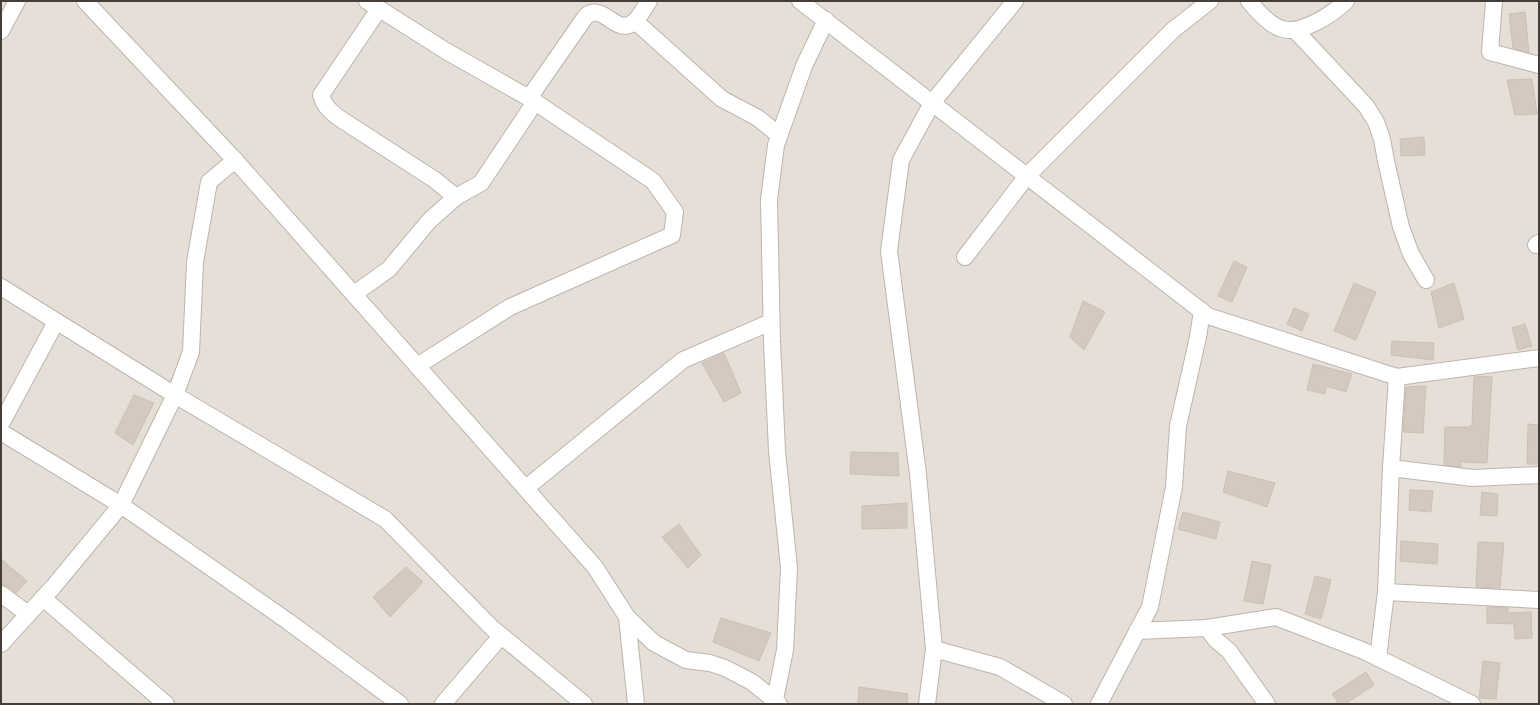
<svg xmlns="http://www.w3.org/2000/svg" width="1540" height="705" font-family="'PT Sans',sans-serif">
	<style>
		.residential { fill: #e6dfd7 }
		.building { fill: #d3c9bf; stroke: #cdc0b3 }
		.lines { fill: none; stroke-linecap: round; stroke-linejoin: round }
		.minor-casing { stroke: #bdb5ac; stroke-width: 18 }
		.minor { stroke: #fff; stroke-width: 16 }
	</style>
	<rect width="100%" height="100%" fill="#f2eee8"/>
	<rect class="residential" x="1" y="1" width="1538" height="703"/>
	<g class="building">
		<path d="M1525 12 1529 53 1513 48 1509 14Z"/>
		<path d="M1532 79 1537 114 1515 115 1507 80Z"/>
		<path d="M1424 137 1425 155 1401 156 1400 139Z"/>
		<path d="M1234 261 1247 267 1232 302 1218 296Z"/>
		<path d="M1354 283 1376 292 1356 340 1334 331Z"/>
		<path d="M1454 283 1464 319 1439 328 1431 292Z"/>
		<path d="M1083 301 1105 312 1084 350 1070 337Z"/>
		<path d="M1294 308 1309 314 1302 331 1287 324Z"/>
		<path d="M1525 324 1532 346 1518 350 1512 328Z"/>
		<path d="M1392 341 1434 343 1433 360 1391 355Z"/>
		<path d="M724 353 741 393 724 402 702 363Z"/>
		<path d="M1313 364 1352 374 1346 392 1326 386 1325 394 1307 390Z"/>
		<path d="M1474 376 1492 377 1487 463 1461 462V467L1444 465 1445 427H1469V426H1472Z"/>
		<path d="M1426 386 1423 433 1403 432 1406 387Z"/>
		<path d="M134 395 154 403 133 445 115 433Z"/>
		<path d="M1528 424 1539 425V464H1527Z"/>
		<path d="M851 452 898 453 899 476 850 474Z"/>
		<path d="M1228 471 1275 483 1267 507 1223 492Z"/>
		<path d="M1410 490 1433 491 1431 512 1409 510Z"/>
		<path d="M1482 492 1498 494 1497 516 1480 515Z"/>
		<path d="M907 503V528L862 529V506Z"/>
		<path d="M1183 512 1220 522 1216 539 1178 529Z"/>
		<path d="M679 524 701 555 688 568 662 537Z"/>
		<path d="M1401 541 1438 544 1437 564 1400 561Z"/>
		<path d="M1478 542 1504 543 1500 588 1476 587Z"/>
		<path d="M1 559 27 581 16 593 7 586 1 585Z"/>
		<path d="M1252 561 1271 565 1263 604 1244 601Z"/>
		<path d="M406 567 423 582 390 617 373 597Z"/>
		<path d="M1315 576 1331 580 1321 619 1305 614Z"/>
		<path d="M1487 607 1508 608V613L1531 612 1532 638 1515 639 1514 624 1487 623Z"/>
		<path d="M721 618 771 633 759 661 713 642Z"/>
		<path d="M1483 661 1500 663 1496 699 1479 698Z"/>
		<path d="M1366 672 1374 685 1345 704H1339L1332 694Z"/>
		<path d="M859 687 908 694 907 704H858Z"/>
	</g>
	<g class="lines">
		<g class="minor-casing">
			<g id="minor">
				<path d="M85 1 235 160 595 567 627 617 636 704"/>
				<path d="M367 1 446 51 529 98 653 181 675 212 672 235 510 307 417 366"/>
				<path d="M800 1 1208 316 1397 377 1539 358"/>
				<path d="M1249 1C1257 11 1269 25 1282 29 1301 35 1333 14 1346 1"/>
				<path d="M1494 1 1490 52 1539 65"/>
				<path d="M379 9 321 95C324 106 330 111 339 118L435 180 456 197"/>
				<path d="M635 21 722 99 758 118 779 135"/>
				<path d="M1295 30 1366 106 1376 122 1382 139 1386 161 1401 227 1411 254 1426 280"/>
				<path d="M1 31 17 1"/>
				<path d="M529 98 586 16C604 2 616 37 634 22 640 17 644 8 649 1"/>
				<path d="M1536 245 1539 243"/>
				<path d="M965 257 1027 176 1173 30 1210 1"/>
				<path d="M1 287 175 395 385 519 492 628 584 704"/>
				<path d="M354 294 389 269 429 221 456 197 481 183 535 102"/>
				<path d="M1397 377 1391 468 1473 478 1539 475"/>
				<path d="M1 424 56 322"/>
				<path d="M1 432 121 505 289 622 400 704"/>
				<path d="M526 488 683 360 771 322"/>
				<path d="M1386 592 1539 600"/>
				<path d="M1 594 28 614"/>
				<path d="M43 598 166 704"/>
				<path d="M627 617 654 643 686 660 710 663 725 668 752 682 779 704"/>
				<path d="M1207 628 1216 640 1229 651 1267 704"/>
				<path d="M1137 631 1207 628 1276 617 1364 651 1472 704"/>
				<path d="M1 644 54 586 121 505 175 395 191 352 195 262 209 182 235 160"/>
				<path d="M934 649 1000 667 1064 704"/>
				<path d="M1378 658 1386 592 1391 468"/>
				<path d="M443 704 501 636"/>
				<path d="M774 704 785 650 789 568 777 451 772 342 769 200 776 145 804 66 826 20"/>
				<path d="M927 704 934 649 918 474 889 251 901 160 932 103 1015 1"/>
				<path d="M1099 704 1150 607 1174 487 1178 426 1198 337 1202 311"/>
			</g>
		</g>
		<use href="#minor" class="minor"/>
	</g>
	<rect width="1540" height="705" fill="none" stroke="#453e38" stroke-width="4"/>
</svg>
